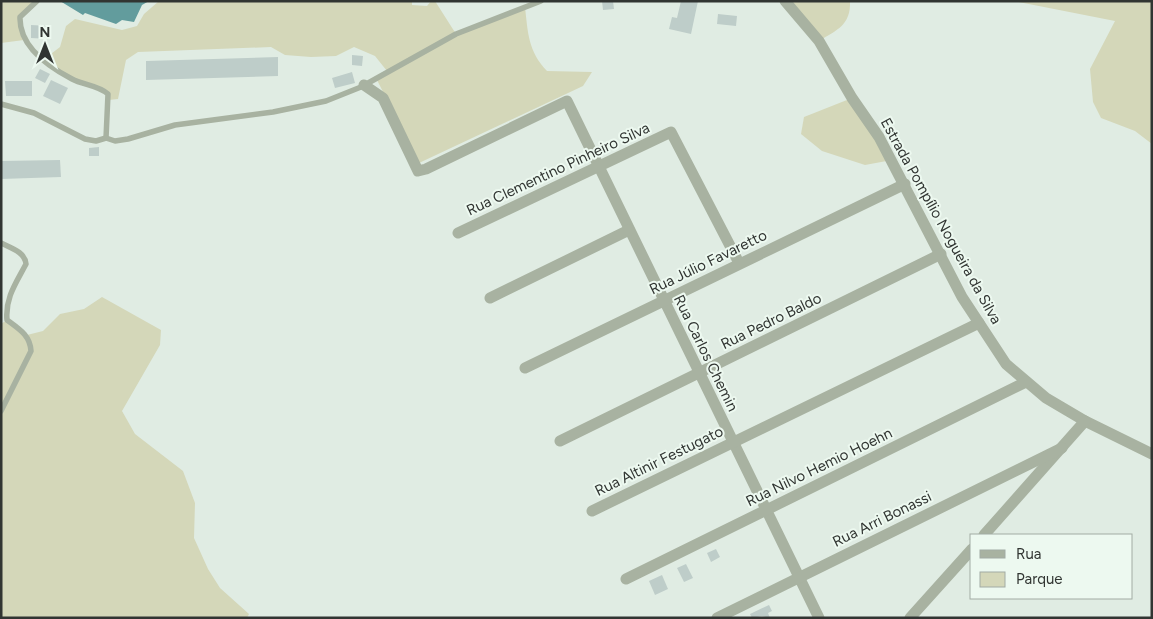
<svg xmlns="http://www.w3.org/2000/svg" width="1153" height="619" font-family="Figtree,sans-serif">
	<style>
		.green { fill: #d4d7b9 }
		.water { fill: #629c9d }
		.building { fill: #becdc9 }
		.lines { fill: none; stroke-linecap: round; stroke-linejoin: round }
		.service { stroke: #a8b2a1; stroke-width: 5.5 }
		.minor { stroke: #a8b2a1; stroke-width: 11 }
		.labels { text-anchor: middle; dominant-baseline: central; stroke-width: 4; stroke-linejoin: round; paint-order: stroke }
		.street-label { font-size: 15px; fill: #313532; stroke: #edf9f0 }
	</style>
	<rect width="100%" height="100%" fill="#e0ece3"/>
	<g class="green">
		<path d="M1 1H37L20 17 24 40 1 43Z"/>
		<path d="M159 1H412V5L427 6 431 1H435L456 34 525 7C528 33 528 51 547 71L592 72 583 86 419 163 376 78 387 71 375 56 354 47 336 56 311 57 285 55 271 47 138 52 126 60 118 99 109 100 108 94 73 80 43 60 60 47 66 26 75 19 122 30 137 26 144 14Z"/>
		<path d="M785 1H850C851 25 837 30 819 41Z"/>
		<path d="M1013 1H1152V144L1135 131 1101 118 1093 102 1090 69 1115 21Z"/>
		<path d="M852 98 892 160 865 165 822 151 801 134 804 117Z"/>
		<path d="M102 297 161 330 160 345 122 411 135 434 183 471 195 503 194 538 208 569 220 588 249 614 247 618H1V324L7 320 27 335 43 331 60 314 84 309Z"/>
	</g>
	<path class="water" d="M60 1H149L142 5 134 22 122 20 116 24 85 13 83 15Z"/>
	<g class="building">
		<path d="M602 1H613L614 9 603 10Z"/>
		<path d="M681 1H698L691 34 669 29 672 17 677 18Z"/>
		<path d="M718 14 737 16 736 26 717 24Z"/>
		<path d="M31 25 50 26V39L31 38Z"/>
		<path d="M352 55 363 56 362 66 352 65Z"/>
		<path d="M278 57V76L146 80V61Z"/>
		<path d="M40 69 50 74 45 83 35 78Z"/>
		<path d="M352 72 355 83 335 88 332 78Z"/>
		<path d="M51 80 68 88 60 104 43 96Z"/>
		<path d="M5 81H32V96H6Z"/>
		<path d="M99 147V156H89V148Z"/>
		<path d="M60 160 61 177 1 179V161Z"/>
		<path d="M716 549 720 557 711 562 707 553Z"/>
		<path d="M686 564 693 578 684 582 677 568Z"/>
		<path d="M662 575 668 589 655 595 649 581Z"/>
		<path d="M769 605 772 611 768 613 770 618 762 616 752 618 750 614Z"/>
	</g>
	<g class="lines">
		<g class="service">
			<path d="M37 1 20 17C19 46 49 67 72 79 83 85 98 85 108 94L106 138"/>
			<path d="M1 104 34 113 85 139 96 141 106 138 115 141 128 139 175 125 273 112 326 101 361 87 456 34 541 1"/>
			<path d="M1 243C11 248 25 252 26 264 16 283 5 298 7 320 19 329 30 335 31 351L1 411"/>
		</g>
		<g class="minor">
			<path d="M785 1 819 41 852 98 879 137 962 297 1006 364 1046 398 1085 421 1152 454"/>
			<path d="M364 85 383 98 418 171 426 169 567 101 819 618"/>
			<path d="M458 233 671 132 739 263"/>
			<path d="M490 298 629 230"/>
			<path d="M525 368 905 184"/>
			<path d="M560 441 941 254"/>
			<path d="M592 511 979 323"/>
			<path d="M984 535 1085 421"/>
			<path d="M626 579 1026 382"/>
			<path d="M717 618 1062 448"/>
			<path d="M910 618 972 549"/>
		</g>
	</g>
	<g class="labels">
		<g class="street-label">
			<text transform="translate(558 169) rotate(-25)">Rua Clementino Pinheiro Silva</text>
			<text transform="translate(941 221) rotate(61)">Estrada Pompílio Nogueira da Silva</text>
			<text transform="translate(708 262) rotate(-26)">Rua Júlio Favaretto</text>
			<text transform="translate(771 321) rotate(-26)">Rua Pedro Baldo</text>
			<text transform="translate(706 353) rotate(64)">Rua Carlos Chemin</text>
			<text transform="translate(659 461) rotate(-26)">Rua Altinir Festugato</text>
			<text transform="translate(819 467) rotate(-26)">Rua Nilvo Hemio Hoehn</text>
			<text transform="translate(882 519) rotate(-26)">Rua Arri Bonassi</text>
		</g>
	</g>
	<rect width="1153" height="619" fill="none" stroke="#313532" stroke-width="5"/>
	<rect x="970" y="534" width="162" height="65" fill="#edf9f0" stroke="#a2aba4"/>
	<rect x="980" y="550" width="25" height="8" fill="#a8b2a1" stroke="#a2aba4"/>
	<text x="1016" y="559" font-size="15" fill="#313532">Rua</text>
	<rect x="980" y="572" width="25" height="15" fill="#d4d7b9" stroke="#a2aba4"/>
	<text x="1016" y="584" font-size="15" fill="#313532">Parque</text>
	<g transform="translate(45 45)" stroke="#edf9f0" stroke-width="4" paint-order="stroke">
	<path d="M0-4L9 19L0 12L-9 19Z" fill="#313532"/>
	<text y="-8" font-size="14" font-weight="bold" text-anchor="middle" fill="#313532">N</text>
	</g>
</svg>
